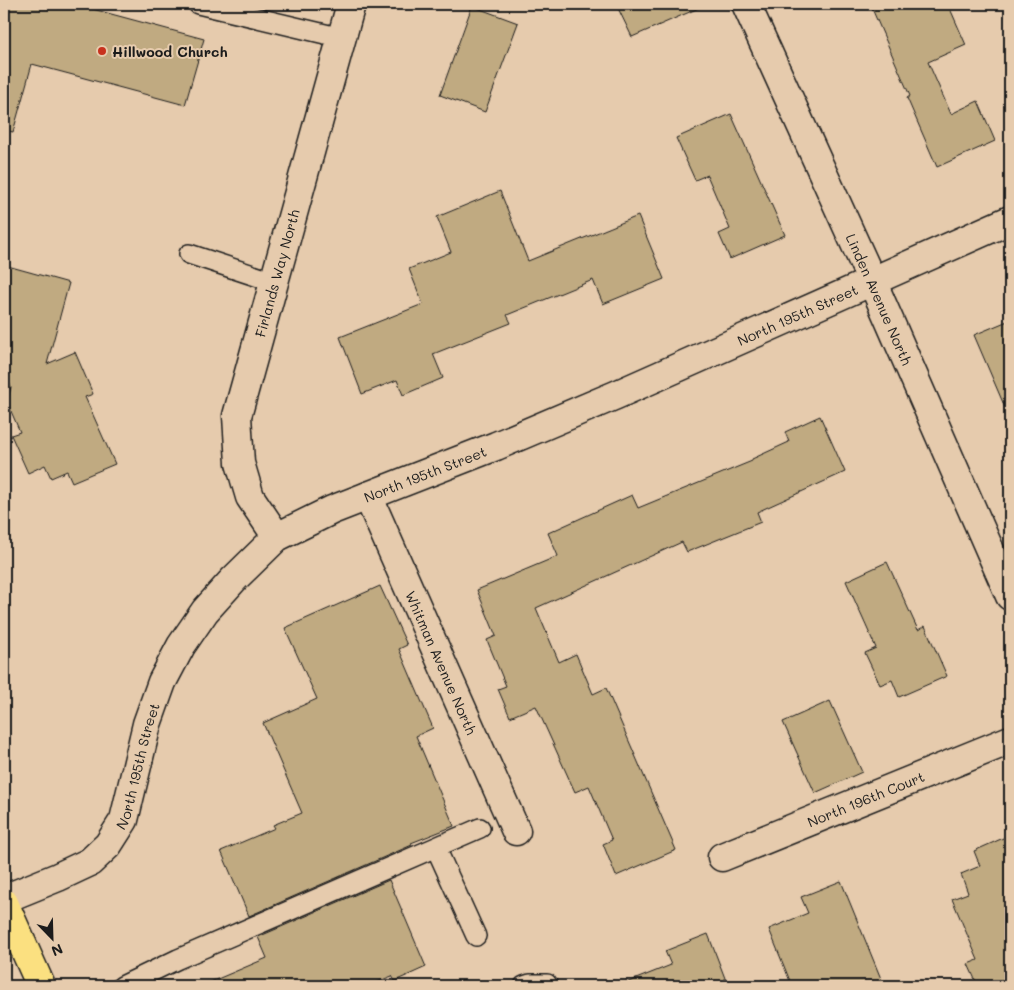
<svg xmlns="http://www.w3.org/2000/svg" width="1014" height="990" font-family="Mali,sans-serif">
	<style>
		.building { fill: #c0aa81; stroke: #1c1c1c }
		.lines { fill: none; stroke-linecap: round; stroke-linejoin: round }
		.service-casing { stroke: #1c1c1c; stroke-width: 22 }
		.minor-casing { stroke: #1c1c1c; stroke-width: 31 }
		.tertiary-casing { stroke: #1c1c1c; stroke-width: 31 }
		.trunk-casing { stroke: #1c1c1c; stroke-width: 31 }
		.service { stroke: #e6cbad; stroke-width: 19 }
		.minor { stroke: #e6cbad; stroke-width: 28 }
		.tertiary { stroke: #e6cbad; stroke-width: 28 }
		.trunk { stroke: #fbe080; stroke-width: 28 }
		.poi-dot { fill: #c8321e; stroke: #e6cbad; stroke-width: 2 }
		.labels { text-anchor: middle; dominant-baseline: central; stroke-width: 4; stroke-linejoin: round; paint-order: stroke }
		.poi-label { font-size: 14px; font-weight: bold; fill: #1c1c1c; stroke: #e6cbad; text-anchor: start }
		.street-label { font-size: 14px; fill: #1c1c1c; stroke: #e6cbad }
	</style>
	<rect width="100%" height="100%" fill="#e6cbad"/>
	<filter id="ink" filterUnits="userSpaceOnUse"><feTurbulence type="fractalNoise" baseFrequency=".02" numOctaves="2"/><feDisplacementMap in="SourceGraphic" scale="10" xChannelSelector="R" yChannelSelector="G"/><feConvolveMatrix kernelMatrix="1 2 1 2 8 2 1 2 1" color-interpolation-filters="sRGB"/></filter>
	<g filter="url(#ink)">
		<g class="building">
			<path d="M4 4H74L204 39 185 105 32 64 13 132 4 130Z"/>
			<path d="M616 4H708L632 37Z"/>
			<path d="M870 4H948L966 45 928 62 951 114 978 101 995 141 937 167 907 98 910 96Z"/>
			<path d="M472 6 518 23 485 112 440 95Z"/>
			<path d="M731 114 785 235 730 259 719 234 730 229 707 175 695 180 676 138Z"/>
			<path d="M500 191 528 261 638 216 664 279 603 304 593 280 507 315 511 323 433 354 443 378 403 395 397 380 362 394 340 337 423 304 409 269 451 252 437 217Z"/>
			<path d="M4 265 69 283 47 364 75 352 93 394 85 397 115 464 72 482 67 471 51 478 45 465 28 473 11 435 20 432 7 402 11 387 4 371Z"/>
			<path d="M1010 320V419L974 335Z"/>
			<path d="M820 416 845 472 757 512 761 522 687 552 682 542 536 608 559 662 576 654 593 694 606 688 676 850 616 876 603 844 612 840 589 786 575 792 536 706 510 717 498 689 506 686 487 640 496 636 477 590 558 556 548 533 632 495 638 508 752 461V459L789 442 785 432Z"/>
			<path d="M887 562 918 630 925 626 947 676 899 697 892 680 880 685 865 653 876 648 846 581Z"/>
			<path d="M380 586 407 645 399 649 433 728 416 736 454 826 411 843 412 845 249 916 221 851 275 828 273 825 302 813 263 723 317 699 285 628Z"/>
			<path d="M830 701 862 772 815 793 783 722Z"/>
			<path d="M1010 835V986H978L968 964 978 960 952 899 968 893 961 874 980 866 974 851Z"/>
			<path d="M389 880 426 967 395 981 392 976 367 986H201L267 958 258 937Z"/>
			<path d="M841 881 884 986H792L769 929 808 913 801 897Z"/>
			<path d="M708 934 728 986H621V985L671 965 665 951Z"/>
		</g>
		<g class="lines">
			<g class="service-casing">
				<g id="service">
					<path d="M198 4 342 38"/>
					<path d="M189 254 274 282"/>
					<path d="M436 848 476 936"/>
					<path d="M122 986 178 959 480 828"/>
					<path d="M524 986 530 984H547L548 986"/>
				</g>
			</g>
			<g class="minor-casing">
				<g id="minor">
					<path id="s1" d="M746 4 872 281 1010 596"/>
					<path id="s2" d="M368 496 516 831"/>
					<path id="s3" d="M722 857 1010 740"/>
				</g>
			</g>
			<g class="tertiary-casing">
				<g id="tertiary">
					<path id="s4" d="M277 537 250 497 240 463 237 416 351 4"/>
					<path id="s5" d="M4 899 58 877 90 862 108 845 124 820 147 724 162 682 181 646 205 611 234 579 277 537 332 510 496 446 616 395 1010 220"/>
				</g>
			</g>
			<g class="trunk-casing">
				<path id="trunk" d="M4 903 41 986"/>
			</g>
			<use href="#service" class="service"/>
			<use href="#minor" class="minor"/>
			<use href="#tertiary" class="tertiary"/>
			<use href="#trunk" class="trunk"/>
		</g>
	</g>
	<circle class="poi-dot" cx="102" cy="51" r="5"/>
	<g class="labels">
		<g class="poi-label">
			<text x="112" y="51">Hillwood Church</text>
		</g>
		<g class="street-label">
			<text stroke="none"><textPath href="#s4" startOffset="279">Firlands Way North</textPath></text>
			<text stroke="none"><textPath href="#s1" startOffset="324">Linden Avenue North</textPath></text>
			<text stroke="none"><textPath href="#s5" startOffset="1044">North 195th Street</textPath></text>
			<text stroke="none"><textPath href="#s5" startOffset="639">North 195th Street</textPath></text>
			<text stroke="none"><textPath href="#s2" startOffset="182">Whitman Avenue North</textPath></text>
			<text stroke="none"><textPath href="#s5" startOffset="204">North 195th Street</textPath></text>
			<text stroke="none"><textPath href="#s3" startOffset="155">North 196th Court</textPath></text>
		</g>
	</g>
	<rect width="1014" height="990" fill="none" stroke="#e6cbad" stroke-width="20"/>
	<rect x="10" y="10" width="994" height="970" fill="none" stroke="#1c1c1c" stroke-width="2" filter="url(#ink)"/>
	<g transform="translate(52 938) rotate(157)" stroke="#e6cbad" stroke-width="4" paint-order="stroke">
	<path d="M0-4L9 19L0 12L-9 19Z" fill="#1c1c1c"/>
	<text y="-8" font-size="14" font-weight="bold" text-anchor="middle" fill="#1c1c1c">N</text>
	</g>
</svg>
